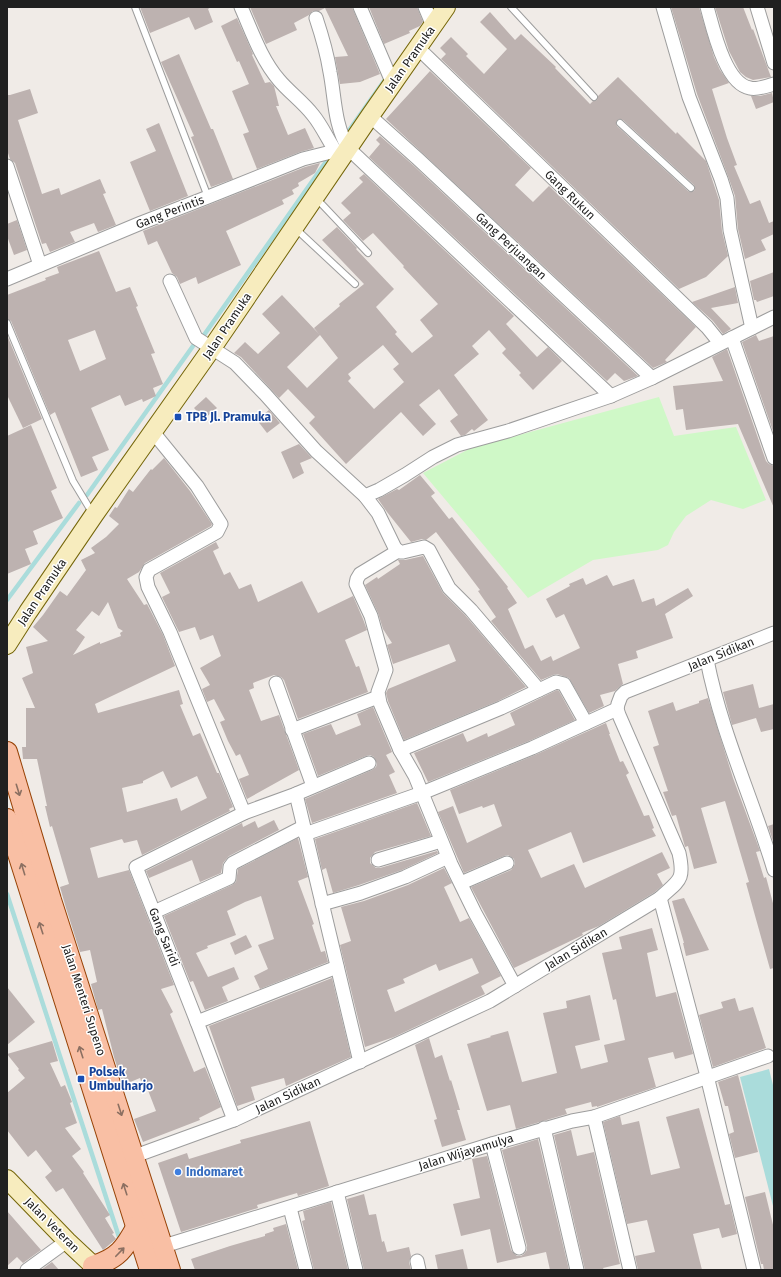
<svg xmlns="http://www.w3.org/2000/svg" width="781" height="1277" font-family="'Fira Sans',sans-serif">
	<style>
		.park { fill: #cff8c7 }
		.water { fill: #aadcdb }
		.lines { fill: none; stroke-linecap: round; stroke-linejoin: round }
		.stream { stroke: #aadcdb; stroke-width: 4.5 }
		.building { fill: #bdb2b0; fill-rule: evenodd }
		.service-casing { stroke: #9d9d9d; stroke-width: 8 }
		.minor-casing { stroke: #9d9d9d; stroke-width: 15 }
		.secondary-casing { stroke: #756609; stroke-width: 20 }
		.primary-casing { stroke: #974206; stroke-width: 22 }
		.service { stroke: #fff; stroke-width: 6 }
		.minor { stroke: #fff; stroke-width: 13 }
		.secondary { stroke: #f7ecbe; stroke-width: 18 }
		.primary { stroke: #f9bfa4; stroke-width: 20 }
		.oneway { stroke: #8c7062 }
		.transit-dot { fill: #1a4fb4; stroke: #fff; stroke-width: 1.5 }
		.shop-dot { fill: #3f7fe0; stroke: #fff; stroke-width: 1.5 }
		.labels { text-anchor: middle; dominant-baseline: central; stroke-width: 3; stroke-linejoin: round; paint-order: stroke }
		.street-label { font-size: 12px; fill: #202020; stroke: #fff }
		.transit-label { font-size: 12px; font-weight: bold; fill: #164399; stroke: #fff; text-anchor: start }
		.shop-label { font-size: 12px; font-weight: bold; fill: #366cbe; stroke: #fff; text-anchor: start }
	</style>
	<rect width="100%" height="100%" fill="#f0ebe7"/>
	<path class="park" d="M659 397 674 436 736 427 766 500 743 509 711 500 686 516 674 532 668 545 658 550 593 560 528 598 423 473 471 448Z"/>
	<path class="water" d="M769 1069 774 1089V1210L740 1077Z"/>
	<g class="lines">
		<g class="stream">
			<path d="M345 136 384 81"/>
			<path d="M204 335 330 156"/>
			<path d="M87 495 193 346"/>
			<path d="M7 600 79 503"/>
			<path d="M7 894 120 1240"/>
		</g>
	</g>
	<g class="building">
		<path d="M140 7H211L208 9 213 22 195 30 189 17 150 33Z"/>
		<path d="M250 7H352L380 74 360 82 340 84 335 57 348 56 325 8 319 11H313L309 15 294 23 297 30 266 44Z"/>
		<path d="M369 7H417L423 22 420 26 409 31 410 33 384 44Z"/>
		<path d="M671 7H699L714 57 720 70 729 83 712 89 727 138 737 165 734 166 750 204 760 200 769 223 774 221V234L761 240 766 250 745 259 738 229 735 196 728 176 697 94Z"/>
		<path d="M715 7H743L752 30 753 29 771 77 753 80 746 77 740 72 729 51Z"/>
		<path d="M490 12 515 40 521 34 556 67 555 68 590 104 593 101 597 100 598 96 618 77 676 134 677 132 706 161 719 200 722 231 728 256 706 277 679 289 441 59 446 54 440 48 451 37 468 54 466 56 484 74 507 49 480 22ZM619 119 623 120 694 185 695 189 694 191 690 192 688 191 617 126 616 122Z"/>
		<path d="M237 18 253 54 252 55 265 83 270 82 274 86 279 106H276L288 135 305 128 314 148 300 152 257 169 243 134 249 132 232 91 249 84 239 61 237 62 221 26Z"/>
		<path d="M179 54 211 129H213L233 179 211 187 191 137 194 136 161 62Z"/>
		<path d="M430 71 531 168 515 185 533 202 549 186 696 327 665 360 667 362 653 368 386 119Z"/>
		<path d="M30 89 38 113 18 120 42 194 59 188 61 195 100 179 106 193 103 194 116 225 98 232 94 223 70 232 75 242 50 252 46 243 42 244 15 163 10 159 7 150V95H10Z"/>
		<path d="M772 93 774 102 756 109 751 96H760Z"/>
		<path d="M159 123 188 196 150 211 130 162 156 151 146 129Z"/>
		<path d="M380 136 413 165 638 376 624 381 615 373 607 381 369 157 380 144 376 140Z"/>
		<path d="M320 163 315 173 298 183 299 186 292 190 294 194 282 200 284 204 226 231 241 265 198 284 196 277 180 284 177 277 172 273 157 241 148 245 143 231 305 167Z"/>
		<path d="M364 174 514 316 506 324 537 357 548 347 562 361 533 390 519 375 521 373 502 353 506 349 489 330 472 346 479 354 454 375 488 420 474 431 472 429 465 435 461 436 450 421 458 415 439 389 419 405 436 424 423 436 401 412 346 464 309 423 315 417 288 389 279 398 241 357 234 353 245 342 258 354 280 333 262 314 282 295 319 334 314 328 340 306 339 304 364 284 322 240 337 227 357 248 356 249 394 289 376 307 397 332 395 334 412 353 433 336 420 320 438 304 403 267 404 266 373 233 363 241 343 220 351 213 341 203 363 182 359 178ZM320 335 338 358 307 388 287 367ZM383 345 399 364 393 369 404 382 374 409 348 381 351 378 348 374Z"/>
		<path d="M17 220 27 250 14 255 7 236V224Z"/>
		<path d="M99 251 116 292 130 287 138 306 136 307 155 353 151 354 163 384 153 388 156 396 143 402 142 399 125 406 120 395 91 408 109 450 92 457 98 470 81 477 55 412 50 415 11 321 7 319V295L46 280 45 278 59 273 57 267ZM95 330 106 359 80 371 68 340Z"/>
		<path d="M774 272V296L757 302 756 300H754L750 281Z"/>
		<path d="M735 287 738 303 711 308 731 329 723 334 713 321 692 302Z"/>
		<path d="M7 335 42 419 23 428 7 395Z"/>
		<path d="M756 335 759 341 774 336V434L742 342Z"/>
		<path d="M727 349 766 461 769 464 774 466V508L738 424 686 430 683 409 676 410 673 386 723 381 712 357Z"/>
		<path d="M206 397 217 408 204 419 194 408Z"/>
		<path d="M269 410 280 423 267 433 257 420Z"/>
		<path d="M31 425 57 488 51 491 63 518 33 531 38 544 25 549 31 564 7 574V436Z"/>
		<path d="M299 444 312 458 300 463 304 473 293 479 281 452Z"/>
		<path d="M164 458 190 491 212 524 211 526 145 563 139 572 127 579 144 605 147 604 163 635 175 666 95 704 98 713 179 690 183 704 180 705 193 736 200 733 217 773H219L233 807 229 809 230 811 142 855 137 840 124 843 122 839 90 848 98 878 129 870 174 985 161 989 173 1012 170 1014 194 1072 205 1067 221 1107 199 1118 200 1120 143 1142 134 1119 156 1111 144 1080 141 1081 140 1078 123 1085 114 1057 102 1009 98 1010 91 984 97 982 90 950 80 952 66 908 60 887 69 884 52 826 50 827 45 806H47L37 759H23L22 747H26V708H35L22 678 33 673 26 647 48 641 33 627 43 615 60 591 67 596 86 570 81 560 95 553 91 548 106 537 119 524 109 516 115 507 117 508 129 489 133 492 151 469 152 470ZM108 602 118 628 123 631 120 633 121 636 100 644V642L73 655 85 637 76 630 92 611 99 616ZM163 771 171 788 197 776 207 798 181 811 177 798 127 812 122 788 143 783V781Z"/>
		<path d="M420 475 435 493 431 496 449 519 452 517 508 587 507 588 517 603 508 609 525 649 533 645 541 661 551 656 553 661 580 648 564 614 556 618 546 599 570 586 569 584 583 578 586 585 607 575 613 586 634 579 642 602 654 598 656 606 688 588 693 596 665 614 673 638 636 651 638 658 618 664 623 684 615 691 600 695 604 706 589 713 569 678 557 674 553 675 541 680 491 621 496 617 478 591 480 590 436 532 426 540 422 539 411 542 387 512 378 499 397 489 399 490Z"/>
		<path d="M216 542 219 548 213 551 224 575 230 572 239 589 251 584 258 602 302 581 318 613 353 596 363 619 367 630 345 640 356 667 359 666 368 692 298 719 284 680 281 677 274 675 253 683 254 688 249 690 261 721 279 715 299 770 247 799 239 779 249 775 240 754 236 756 228 741 220 722 225 720 214 699 207 702 202 689 210 685 200 668 221 656 213 635 200 640 195 627 179 632 162 597 170 593 160 573Z"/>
		<path d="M423 556 443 593 465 615 526 687 498 701 404 740 388 701 386 693 388 689 456 661 449 644 393 664 387 645 392 643 383 629 378 613 365 585 377 577 378 579 400 564 398 560H405Z"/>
		<path d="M753 684 759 708 774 704V729L761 732 756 718 732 725 723 692Z"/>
		<path d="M557 690 559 691 575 720 529 741 428 782 414 753 463 733 467 742 487 733 488 737 515 725 510 713Z"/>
		<path d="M708 698 733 778 760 851 756 852 764 878 766 877 774 907V968L770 969 754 912 746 883 749 882 725 801 701 808 717 863 694 869 688 846 685 847 676 815 672 816 663 792 668 791 653 747 659 745 648 711 673 702 676 711 699 703V701Z"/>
		<path d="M373 707 392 752 386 755 395 772 389 775 397 793 312 823 305 799 372 770 376 767 377 764 374 757 370 755 366 756 318 776 303 734 331 724 336 735 361 725 357 714Z"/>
		<path d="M606 723 610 734H609L620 762 623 761 629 773 626 775 644 816 649 815 654 828 652 829 656 836 583 863 571 832 528 850 541 878 574 864 585 888 662 852 670 868 657 874 663 885 655 892 599 926 582 933 583 935 514 968 471 887 511 870 515 864 514 859 508 855 504 856 464 873 438 812 453 806 467 843 502 826 494 804 483 808 482 806 459 814 450 790 535 755Z"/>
		<path d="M417 803 431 836 375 852 370 858V863L376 868H380L437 851 438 853 402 870 359 885 333 893 326 868 322 870 315 839Z"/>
		<path d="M274 820 279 830 229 856 223 863 221 873 200 882 192 860 149 878 146 871 242 823 243 827 255 821 258 828Z"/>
		<path d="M774 824V844L768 826Z"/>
		<path d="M298 838 308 877 298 881 314 924 312 925 321 952 325 951 328 962 260 989 254 976 268 969 258 945 274 939 261 896 245 902 227 911 236 935 207 946 208 948 196 953 208 977 234 967 239 979 222 987 228 1001 205 1010 193 981 190 982 164 916 232 885 236 882 238 869Z"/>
		<path d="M444 868 452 883 444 887 460 922 469 918 501 976 481 986 485 994 394 1037 365 1047 340 945 351 941 341 907 364 901 408 885ZM472 958 479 973 395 1012 387 990 405 983 403 979 436 964 439 971Z"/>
		<path d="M684 898 709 950 686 956 683 943H684L672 901Z"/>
		<path d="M652 928 658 950 647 953 656 997 676 992 693 1054 675 1059 673 1052 648 1058 656 1087 597 1107V1106L592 1107 591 1102 565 1109 567 1114 516 1129 510 1105 487 1111 467 1044 491 1037 490 1036 508 1031 522 1082 557 1073 543 1013 567 1008 566 1001 590 995 600 1040 575 1046 581 1069 608 1062 604 1045 625 1040 616 999 613 1000 602 953 622 949 619 937Z"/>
		<path d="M246 935 252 947 235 955 230 943Z"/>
		<path d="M332 978 351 1057 286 1086 284 1078 251 1087 255 1100 237 1106 209 1026Z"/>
		<path d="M7 987 35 1022 7 1045Z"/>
		<path d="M735 998 739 1011 753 1007 766 1048 713 1067 699 1015 723 1008 721 1002Z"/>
		<path d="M429 1038 435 1058 442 1055 450 1081 451 1080 460 1110H457L466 1140 442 1147 434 1120 437 1119 415 1045Z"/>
		<path d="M52 1041 58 1061 50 1063 61 1087 65 1085 72 1102 70 1103 77 1123 65 1128 81 1149 72 1156 84 1172 83 1173 110 1215 105 1218 114 1233 112 1234 116 1239 103 1250 63 1188 56 1192 45 1177 52 1171 36 1150 28 1157 7 1130V1093L25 1078 18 1070 19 1069 7 1054Z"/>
		<path d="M738 1075 758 1152 735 1158 729 1134 734 1132 728 1106H725L718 1082Z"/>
		<path d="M699 1108 725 1205 730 1204 737 1234 722 1238 719 1228 693 1234 702 1270H638L635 1256 655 1252 647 1220 627 1224 603 1122 620 1116 622 1125 639 1121 651 1175 680 1168 666 1117Z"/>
		<path d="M310 1121 329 1186 298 1196 297 1193 257 1205 258 1208 181 1232 158 1163 187 1153 189 1159 241 1143 240 1140Z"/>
		<path d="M571 1130 577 1156 594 1152 620 1264 603 1268 604 1270H585L554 1135Z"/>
		<path d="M538 1139 569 1270H550L546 1252 497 1263 490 1229 461 1236 453 1204 480 1198 472 1159 487 1156 511 1250 517 1256H521L524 1254 527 1250V1246L502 1150Z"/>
		<path d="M765 1192 774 1229V1270H764L763 1264H761L745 1197Z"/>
		<path d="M364 1194 369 1215 376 1214 382 1242 384 1241 387 1252 409 1247 411 1256 409 1262 411 1270H364L347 1199Z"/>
		<path d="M331 1202 348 1270H314L302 1221 305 1220 303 1211Z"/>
		<path d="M7 1211 41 1250 23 1263 17 1257 7 1266Z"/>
		<path d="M286 1224 298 1270H195L191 1259 230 1246 265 1236V1234L274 1231 273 1228Z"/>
		<path d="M463 1249 468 1270H438L435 1255Z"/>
		<path d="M52 1262 59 1270H41Z"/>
	</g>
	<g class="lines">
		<g class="service-casing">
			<g id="service">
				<path d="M135 7 208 197"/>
				<path d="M511 7 594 97"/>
				<path d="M620 123 691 188"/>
				<path d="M316 198 368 253"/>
				<path d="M296 229 355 284"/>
				<path d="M7 323 73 481 93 514"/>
			</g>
		</g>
		<g class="minor-casing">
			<g id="minor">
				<path d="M241 7C252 32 261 59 279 80 289 92 303 102 313 115 323 127 329 143 339 156"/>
				<path d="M360 7 393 84"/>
				<path d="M425 7 433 26"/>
				<path d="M663 7 689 97 721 179 727 198 730 230 752 328"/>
				<path d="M707 7C713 28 725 84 750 88 757 90 767 86 774 84"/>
				<path d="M757 7 774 63"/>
				<path d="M316 18C322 36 327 53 330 72 335 97 334 126 349 149L611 396"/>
				<path d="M418 48 707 327 720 343"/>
				<path d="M370 116 418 159 652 378"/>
				<path d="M7 166 40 265"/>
				<path d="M7 279 141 223 208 197 303 159 335 151"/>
				<path d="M170 281 196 338 235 363 265 394 316 451 365 496 378 513 395 548 400 552H403L424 547 429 550 449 588 471 610 539 690"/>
				<path d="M732 338 774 458"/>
				<path d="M153 432 197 486 221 524 217 532 149 570 146 577 148 587 170 632 244 813 296 794 369 763"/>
				<path d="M365 496 379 490 405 475 433 457 457 445 508 431 611 396 652 378 774 317"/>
				<path d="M398 551 360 574 357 579 356 584 371 616 386 670 378 692 380 703 400 750 415 776 451 864 475 913 515 986"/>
				<path d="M707 660C721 732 753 800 774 870"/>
				<path d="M276 683 313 786"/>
				<path d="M292 730 378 697"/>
				<path d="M400 750 501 708 556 682 564 684 586 723"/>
				<path d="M296 794 360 1062"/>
				<path d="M305 834 422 793 532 748 617 709"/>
				<path d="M378 860 441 841"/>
				<path d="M461 883 507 863"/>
				<path d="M660 898 707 1076 754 1270"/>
				<path d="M322 904 361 893 405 877 448 857"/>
				<path d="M154 912 229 878 230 867 233 863 303 827"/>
				<path d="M197 1022 337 967"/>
				<path d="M594 1117 630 1270"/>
				<path d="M234 1120 197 1022 136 867 244 813"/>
				<path d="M544 1128 577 1270"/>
				<path d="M492 1144 519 1248"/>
				<path d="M135 1156 234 1120 490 1001 660 898C679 880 685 881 679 853L619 715 617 709 618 704 621 696 625 692 774 633"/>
				<path d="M337 1192 356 1270"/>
				<path d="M290 1208 306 1270"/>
				<path d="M164 1246 492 1144 572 1121 594 1117 768 1056"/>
				<path d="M417 1261 419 1270"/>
				<path d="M27 1270 67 1241"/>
			</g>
		</g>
		<g class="secondary-casing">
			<g id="secondary">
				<path d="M7 645 28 612 94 515 212 348 370 116 446 7"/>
				<path d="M7 1179 67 1241 98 1270"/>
			</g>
		</g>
		<g class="primary-casing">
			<g id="primary">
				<path d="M7 752 51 900 170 1270"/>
				<path d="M7 819 150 1270"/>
				<path d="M93 1266C118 1259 125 1248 137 1226"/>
			</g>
		</g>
		<use href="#service" class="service"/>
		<use href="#minor" class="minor"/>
		<use href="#secondary" class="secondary"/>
		<use href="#primary" class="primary"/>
	</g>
	<defs><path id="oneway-shaft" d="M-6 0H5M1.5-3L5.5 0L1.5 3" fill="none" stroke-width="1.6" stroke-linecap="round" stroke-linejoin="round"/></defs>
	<g class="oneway">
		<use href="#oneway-shaft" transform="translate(18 790) rotate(73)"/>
		<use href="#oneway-shaft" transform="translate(23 869) rotate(-107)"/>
		<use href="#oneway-shaft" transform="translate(41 928) rotate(-108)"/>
		<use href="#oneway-shaft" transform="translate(81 1052) rotate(-108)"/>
		<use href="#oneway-shaft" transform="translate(120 1110) rotate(72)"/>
		<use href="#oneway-shaft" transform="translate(125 1189) rotate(-108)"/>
		<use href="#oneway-shaft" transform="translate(120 1252) rotate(-46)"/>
	</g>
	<g class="transit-dot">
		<rect x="174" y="413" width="8" height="8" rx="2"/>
		<rect x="77" y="1075" width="8" height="8" rx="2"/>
	</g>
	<circle class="shop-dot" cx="178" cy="1172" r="4"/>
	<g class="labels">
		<g class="street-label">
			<text transform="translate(410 59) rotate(-55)">Jalan Pramuka</text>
			<text transform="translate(570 195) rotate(44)">Gang Rukun</text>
			<text transform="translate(170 212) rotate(-21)">Gang Perintis</text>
			<text transform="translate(511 246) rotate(43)">Gang Perjuangan</text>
			<text transform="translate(227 326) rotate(-56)">Jalan Pramuka</text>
			<text transform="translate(42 592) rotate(-56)">Jalan Pramuka</text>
			<text transform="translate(721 654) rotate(-22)">Jalan Sidikan</text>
			<text transform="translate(164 937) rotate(68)">Gang Saridi</text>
			<text transform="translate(576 949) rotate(-31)">Jalan Sidikan</text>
			<text transform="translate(84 1000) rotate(72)">Jalan Menteri Supeno</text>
			<text transform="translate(288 1095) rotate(-25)">Jalan Sidikan</text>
			<text transform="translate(466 1152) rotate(-17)">Jalan Wijayamulya</text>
			<text transform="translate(52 1225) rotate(45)">Jalan Veteran</text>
		</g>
		<g class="transit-label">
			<text x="186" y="417">TPB Jl. Pramuka</text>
			<text x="89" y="1072">Polsek<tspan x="89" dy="14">Umbulharjo</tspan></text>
		</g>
		<g class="shop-label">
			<text x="186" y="1172">Indomaret</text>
		</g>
	</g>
	<rect width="781" height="1277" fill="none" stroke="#202020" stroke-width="16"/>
</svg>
